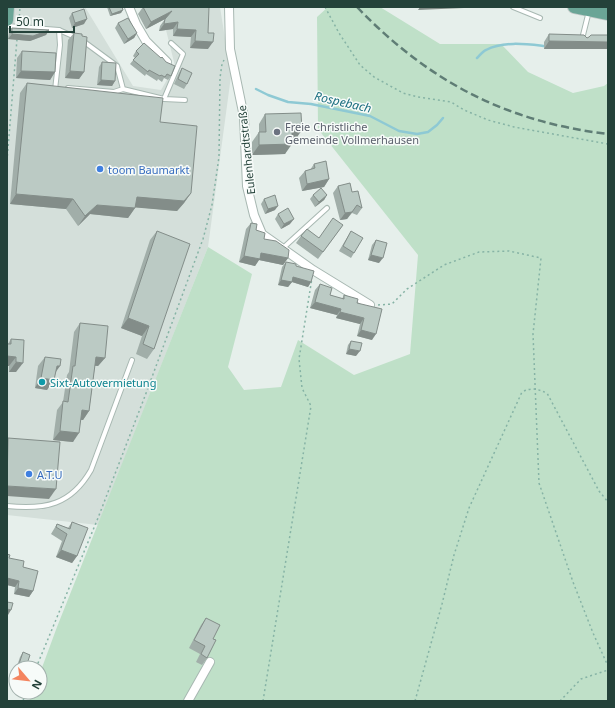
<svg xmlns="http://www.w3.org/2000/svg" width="615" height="708" font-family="'Noto Sans',sans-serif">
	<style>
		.built { fill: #d4dfda }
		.green { fill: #bfe0c8 }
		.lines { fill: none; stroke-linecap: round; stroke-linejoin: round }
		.stream { stroke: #8ec9d4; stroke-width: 2.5 }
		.service-casing { stroke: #a8b8b2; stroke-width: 6 }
		.minor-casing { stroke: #a8b8b2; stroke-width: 10 }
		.primary-casing { stroke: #c2cac8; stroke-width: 14 }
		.path { stroke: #86b3a5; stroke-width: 1.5; stroke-dasharray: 2 3; stroke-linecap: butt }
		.service { stroke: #fff; stroke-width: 4 }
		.minor { stroke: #fff; stroke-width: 8 }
		.primary { stroke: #6aa596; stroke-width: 12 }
		.rail { stroke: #5f7d75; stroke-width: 2.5; stroke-dasharray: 8 4; stroke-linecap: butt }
		.wall { fill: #a1aea9 }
		.shaded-wall { fill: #838d89 }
		.building { fill: #bbcac4; stroke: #838d89 }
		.worship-dot { fill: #6b7280; stroke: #f7fbf9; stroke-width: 1.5 }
		.shop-dot { fill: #3f7fe0; stroke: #f7fbf9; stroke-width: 1.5 }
		.culture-dot { fill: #0f9aa8; stroke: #f7fbf9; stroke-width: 1.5 }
		.labels { text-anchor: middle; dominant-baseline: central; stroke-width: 3; stroke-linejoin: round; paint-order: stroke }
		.worship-label { font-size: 11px; fill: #5b616d; stroke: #f7fbf9; text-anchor: start }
		.street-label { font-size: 11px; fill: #24423a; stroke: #f7fbf9 }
		.shop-label { font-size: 11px; fill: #366cbe; stroke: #f7fbf9; text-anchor: start }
		.culture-label { font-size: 11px; fill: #0d838f; stroke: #f7fbf9; text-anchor: start }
		.water-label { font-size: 12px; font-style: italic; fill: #1c6f80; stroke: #f7fbf9 }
	</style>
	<rect width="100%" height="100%" fill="#e6efeb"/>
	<path class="built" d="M7 7H85L133 86 161 90 175 66 164 22 172 7H220L231 76 208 247 98 525 7 515Z"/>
	<path class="green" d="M328 7H380L440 44H501L528 72 573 93 604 86 608 83V701H29L33 692H40V673L57 627 208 247 252 274 228 367 244 390 281 387 298 340 354 375 410 354 418 255 318 129 317 17Z"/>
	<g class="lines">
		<g class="stream">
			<path d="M477 58C480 55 483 51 486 50 503 41 526 44 544 46"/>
			<path d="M256 89 268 95 288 102 311 104 370 116 399 131 417 134 428 132 437 125 443 118"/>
		</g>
		<g class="service-casing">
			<g id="service">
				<path d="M513 7 540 18"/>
				<path d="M7 26 59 30 60 45 55 90"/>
				<path d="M59 30 75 37"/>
				<path d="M582 39 589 11"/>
				<path d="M83 41 117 66 123 89 164 99 185 100"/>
				<path d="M68 88 114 92 123 89"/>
				<path d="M164 99 183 54 171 43"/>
				<path d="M283 248 327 208"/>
				<path d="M7 506C45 510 71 505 91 470L132 360"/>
			</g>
		</g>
		<g class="minor-casing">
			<g id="minor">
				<path d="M129 7 136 24 146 41 167 62"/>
				<path d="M229 7 230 49 244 117 247 186 254 215 262 234 313 270 370 305"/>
				<path d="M188 701 210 662"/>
			</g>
		</g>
		<g class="primary-casing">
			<g id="primary">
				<path d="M574 7 608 14"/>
				<path d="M7 20 8 7"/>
			</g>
		</g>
		<g class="path">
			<path d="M325 7 339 33 360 65 374 77 403 93 418 97 451 102 464 110 488 120 514 127 608 144"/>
			<path d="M19 21 20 7"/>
			<path d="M7 161 17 39"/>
			<path d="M378 305 392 304 407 289 444 265 479 252 509 251 541 258 533 334 539 483 573 582 593 633 608 666"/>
			<path d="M36 668 98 518 145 396 203 239 212 205 219 157 220 78 222 64 224 60"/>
			<path d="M23 701 26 692"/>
			<path d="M263 701 311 406 302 388 299 359 312 278"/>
			<path d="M415 701 442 604 454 555 469 508 522 392C532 387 537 389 547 393L599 491 608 502"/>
			<path d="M560 701 581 679 608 670"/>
		</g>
		<use href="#service" class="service"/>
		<use href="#minor" class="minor"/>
		<use href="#primary" class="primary"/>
		<path class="rail" d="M357 7C428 81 506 122 608 134"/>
	</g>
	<g class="wall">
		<path d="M107 7H122L121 13 110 16Z"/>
		<path d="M143 7 208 33V49L190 48 191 37 173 36V29L159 31 160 26 165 19 146 29 138 14Z"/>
		<path d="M72 13 84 24 72 28 69 18Z"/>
		<path d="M118 23 137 33 134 38 124 44 115 28Z"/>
		<path d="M12 28 49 30 46 35 30 41 8 39 9 33Z"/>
		<path d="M74 33 82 36 84 72 79 79 65 78 68 40Z"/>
		<path d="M549 34 587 38 608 35V49H544V42Z"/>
		<path d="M22 51 55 72 50 80 16 78 17 58Z"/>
		<path d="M136 51 171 76 168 80 164 78 162 82 158 79 157 81 146 74 145 76 130 64 135 58 133 56Z"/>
		<path d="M102 62 115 81 112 86 97 85 99 67Z"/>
		<path d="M182 68 187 84 184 89 174 84 179 73Z"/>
		<path d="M27 83 160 122 191 193 184 203 177 211 135 207V208L128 218 90 214 78 226 66 209 10 204 20 93Z"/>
		<path d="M265 114 295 140H292L285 154 252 155V142L259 132V124Z"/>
		<path d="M314 164 329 179 324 187 302 191 299 178 305 171 310 170Z"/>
		<path d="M338 186 352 192 362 208 357 215 352 213 347 219 340 220 333 193Z"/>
		<path d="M313 195H327L324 200 315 207 310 199Z"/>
		<path d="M264 199 275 210 265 214 261 204Z"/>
		<path d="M278 214 290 224 281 229 275 219Z"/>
		<path d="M251 223 256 230 264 239 288 258 283 265 259 260 255 266 239 262 246 229Z"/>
		<path d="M343 225 318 259 296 243 301 236 319 238Z"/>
		<path d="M157 231 154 349 147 359 136 354 142 336 121 328 150 240Z"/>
		<path d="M351 231 354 253 351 258 339 251Z"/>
		<path d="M376 240 379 263 368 260 372 245Z"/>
		<path d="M286 262 296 266 311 282 308 287 292 282 288 287 278 285 282 267Z"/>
		<path d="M320 284 330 295 342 299 344 295 357 303 372 340 357 336 360 324 336 318 337 315 310 308 315 290Z"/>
		<path d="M80 323 105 358 98 366H95L89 411 83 420H81L73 442 53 440 57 410 63 402 67 375 69 372 74 332Z"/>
		<path d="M11 339 24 340 16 372H9V366H7V344H8Z"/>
		<path d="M351 341 356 356 346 354 348 345Z"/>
		<path d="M45 357 55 372 47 390 35 388 38 366Z"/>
		<path d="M72 522 77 556 72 563 56 557 62 541 51 534 57 524 68 528Z"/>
		<path d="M7 554 9 558 23 567 33 591 29 597 14 594 15 587 7 585Z"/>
		<path d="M206 618 213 639 207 658 202 665 196 662 200 654 189 648 201 625Z"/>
		<path d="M23 652 25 668H16V669L20 657Z"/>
	</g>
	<g class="shaded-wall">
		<path d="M420 7H487L418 10Z"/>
		<path d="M123 10 121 13 110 16 112 14Z"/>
		<path d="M172 11 167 18 146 29 151 22Z"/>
		<path d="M87 19 84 24 72 28 75 23Z"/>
		<path d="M178 22 173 29 159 31 164 24Z"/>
		<path d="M177 29 196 30 191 37 173 36Z"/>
		<path d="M49 30 46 35 30 41 8 39 12 34Z"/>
		<path d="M137 33 134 38 124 44 128 39Z"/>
		<path d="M195 41 213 42 208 49 190 48Z"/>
		<path d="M549 41 608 42V49H544Z"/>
		<path d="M21 71 55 72 50 80 16 78Z"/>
		<path d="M70 71 84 72 79 79 65 78Z"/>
		<path d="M101 80 115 81 112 86 97 85Z"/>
		<path d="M292 130H302L295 140H285Z"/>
		<path d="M292 144 285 154 252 155 259 145Z"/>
		<path d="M329 179 324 187 302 191 307 184Z"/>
		<path d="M191 193 184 203 177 211 130 207 137 197Z"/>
		<path d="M16 194 73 199 66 209 10 204Z"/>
		<path d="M327 195 324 200 315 207 319 202Z"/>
		<path d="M97 205 135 208 128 218 90 214 78 226 85 216Z"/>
		<path d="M357 205 347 219 340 220 345 213Z"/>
		<path d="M278 206 275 210 265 214 268 209Z"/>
		<path d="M294 219 290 224 281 229 284 224Z"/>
		<path d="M261 253 288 258 283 265 259 260 255 266 239 262 244 256Z"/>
		<path d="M371 255 383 258 379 263 368 260Z"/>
		<path d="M293 277 311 282 308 287 292 282 288 287 278 285 281 280Z"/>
		<path d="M315 302 341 309 337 315 310 308Z"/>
		<path d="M340 312 364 318 360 324 336 318Z"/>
		<path d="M128 318 149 326 142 336 121 328Z"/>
		<path d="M361 330 376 334 372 340 357 336Z"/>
		<path d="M349 349 360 351 356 356 346 354Z"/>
		<path d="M7 356 16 357 9 366H7Z"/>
		<path d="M96 357 105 358 98 366 90 365Z"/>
		<path d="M16 362 23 363 16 372H9Z"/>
		<path d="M57 366H60L53 376Z"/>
		<path d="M41 378 54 380 47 390 35 388Z"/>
		<path d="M82 410 89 411 83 420 76 419Z"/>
		<path d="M60 431 79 433 73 442 53 440Z"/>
		<path d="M7 486 56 489 49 499 7 496Z"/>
		<path d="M61 550 77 556 72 563 56 557Z"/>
		<path d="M7 578 19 581 15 587 7 585Z"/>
		<path d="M18 588 33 591 29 597 14 594Z"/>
		<path d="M7 609 11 610 8 615 7 614Z"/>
		<path d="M19 664 26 667 25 668H16Z"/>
	</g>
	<g class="building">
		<path d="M109 7H122L123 10 112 14Z"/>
		<path d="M143 7H209L208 33H214L213 42 195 41 196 30 177 29 178 22 164 24 165 19 172 11 151 22Z"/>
		<path d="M84 9 87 19 75 23 72 13Z"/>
		<path d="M128 18 137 33 128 39 118 23Z"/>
		<path d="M12 28 49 30 33 36 12 34Z"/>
		<path d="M74 33 82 34V36L87 37 84 72 70 71Z"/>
		<path d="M549 34 584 35 587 38 589 37 591 35H608V42L549 41Z"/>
		<path d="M144 43 161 58 162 57 166 62 175 66 171 76 167 74 165 77 161 75 160 76 149 70 148 72 133 60 139 54 136 51Z"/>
		<path d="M22 51 56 53 55 72 21 71Z"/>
		<path d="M102 62 116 63 115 81 101 80Z"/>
		<path d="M182 68 192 73 187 84 178 79Z"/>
		<path d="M27 83 163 98 160 122 197 126 191 193 184 201 137 197 135 208 97 205 85 216 73 199 16 194Z"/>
		<path d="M301 113 302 130H292V144L259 145V132H266L265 114Z"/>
		<path d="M326 161 329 179 307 184 305 171 315 168 314 164Z"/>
		<path d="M350 183 352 192 358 191 362 208 357 205 352 212 345 213 338 186Z"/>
		<path d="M321 188 327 195 319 202 313 195Z"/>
		<path d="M275 195 278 206 268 209 264 199Z"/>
		<path d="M288 208 294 219 284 224 278 214Z"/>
		<path d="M333 218 343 225 323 252 301 236 307 229 319 238Z"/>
		<path d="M251 223 257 224 256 230 265 233 264 239 276 241 289 250 288 258 261 253 260 259 244 256Z"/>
		<path d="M157 231 190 244 154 349 143 344 149 326 128 318Z"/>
		<path d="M351 231 363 238 354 253 343 246Z"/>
		<path d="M376 240 387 243 383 258 371 255Z"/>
		<path d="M286 262 296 264V266L314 271 311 282 293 277 292 282 281 280Z"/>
		<path d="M320 284 332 288 330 295 344 299V295L358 299 357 303 382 309 376 334 361 330 364 318 340 312 341 309 315 302Z"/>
		<path d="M80 323 108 326 105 358 96 357 89 411 82 410 79 433 60 431 63 401 68 402 73 366H75Z"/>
		<path d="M11 339 24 340 23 363 16 362V357L7 356V344H11Z"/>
		<path d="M351 341 362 343 360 351 349 349Z"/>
		<path d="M45 357 61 359 60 366H57L54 380 41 378Z"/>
		<path d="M8 438 60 442 56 489 7 486Z"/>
		<path d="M72 522 88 528 77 556 61 550 67 534 56 527 57 524 70 529Z"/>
		<path d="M7 554 10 555 9 558 24 561 23 567 38 571 33 591 18 588 19 581 7 578Z"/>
		<path d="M7 602 13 603 11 610 7 609Z"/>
		<path d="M206 618 220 625 213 639 216 640 207 658 201 654 205 646 194 640Z"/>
		<path d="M23 652 30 655 26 667 19 664Z"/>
	</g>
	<circle class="worship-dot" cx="277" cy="132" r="4"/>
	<g class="shop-dot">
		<circle cx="100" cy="169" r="4"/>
		<circle cx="29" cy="474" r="4"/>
	</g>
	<circle class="culture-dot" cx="42" cy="382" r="4"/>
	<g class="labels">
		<g class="worship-label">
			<text x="285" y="126">Freie Christliche<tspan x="285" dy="13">Gemeinde Vollmerhausen</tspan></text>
		</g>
		<g class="street-label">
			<text transform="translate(246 150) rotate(-96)">Eulenhardtstraße</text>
		</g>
		<g class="shop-label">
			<text x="108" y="169">toom Baumarkt</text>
			<text x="37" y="474">A.T.U</text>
		</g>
		<g class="culture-label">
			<text x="50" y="382">Sixt-Autovermietung</text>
		</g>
		<g class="water-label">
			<text transform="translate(343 102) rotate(13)">Rospebach</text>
		</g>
	</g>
	<rect width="615" height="708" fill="none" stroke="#24423a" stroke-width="16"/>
	<g transform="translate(28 680) rotate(118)"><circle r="19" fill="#f7fbf9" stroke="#a3b1ad"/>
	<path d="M0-3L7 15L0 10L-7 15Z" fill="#f4845f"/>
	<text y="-6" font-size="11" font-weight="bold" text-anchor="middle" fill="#24423a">N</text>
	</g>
	<path d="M10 26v6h64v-6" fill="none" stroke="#24423a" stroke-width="2"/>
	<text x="16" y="26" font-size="12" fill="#24423a" stroke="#f7fbf9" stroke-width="3" paint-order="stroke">50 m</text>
</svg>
